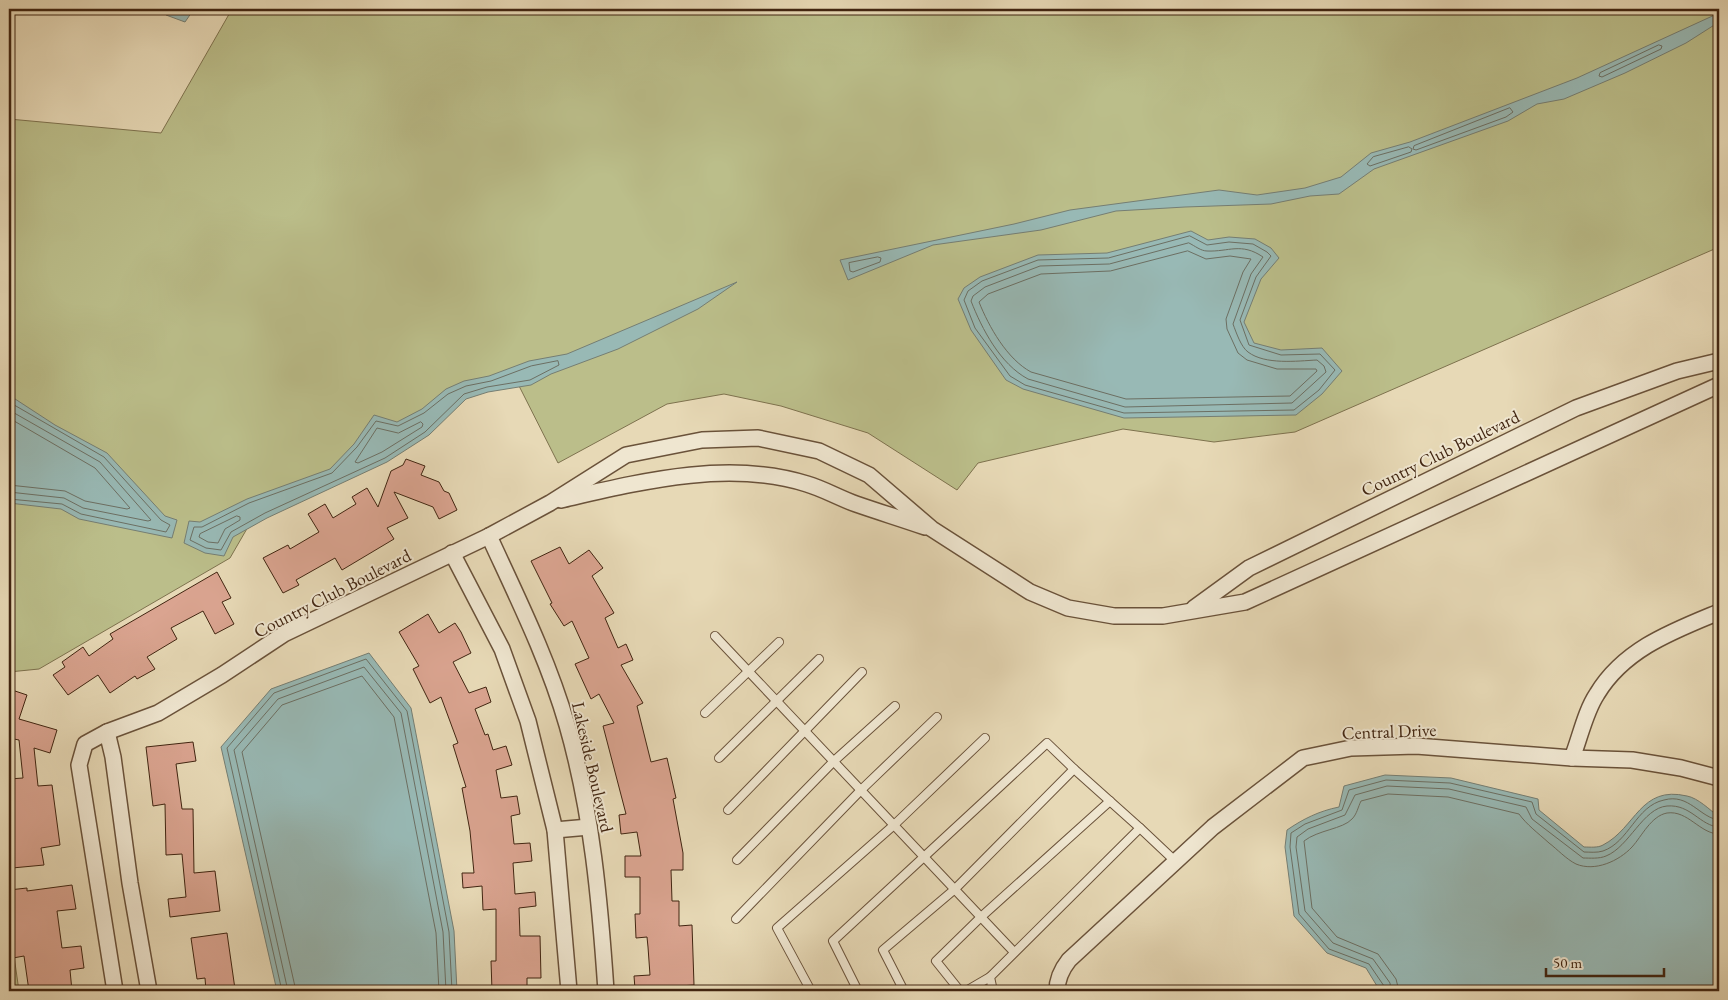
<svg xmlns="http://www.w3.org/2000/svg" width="1728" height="1000" font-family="'EB Garamond',serif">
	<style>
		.green { fill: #bbbe8a; stroke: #7e724e }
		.water { fill: #98b9b5; stroke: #757e73 }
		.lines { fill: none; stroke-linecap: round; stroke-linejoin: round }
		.shore { stroke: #6c6f63; stroke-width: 1 }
		.building { fill: #daa490; stroke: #412511 }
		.lane-casing { stroke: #6a523a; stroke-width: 10 }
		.street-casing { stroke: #6a523a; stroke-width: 18 }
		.lane { stroke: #efe6d0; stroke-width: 8 }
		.street { stroke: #efe6d0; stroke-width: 15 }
		.labels { text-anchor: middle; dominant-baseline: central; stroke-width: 4; stroke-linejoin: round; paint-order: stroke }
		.street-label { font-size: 18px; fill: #412511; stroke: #efe6d0 }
	</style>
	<rect width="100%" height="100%" fill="#e7d9b6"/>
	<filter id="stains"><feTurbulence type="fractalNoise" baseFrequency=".004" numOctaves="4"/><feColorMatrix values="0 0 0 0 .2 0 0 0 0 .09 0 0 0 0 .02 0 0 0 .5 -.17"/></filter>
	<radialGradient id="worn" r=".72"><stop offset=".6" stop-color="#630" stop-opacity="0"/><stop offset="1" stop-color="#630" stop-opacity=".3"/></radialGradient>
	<g class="green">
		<path d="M232 9H1719V247L1295 432 1214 442 1123 429 978 463 957 490 868 433 781 406 724 394 667 404 558 463 514 376 455 395 252 520 230 558 39 669 9 672V119L161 133Z"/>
		<path d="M9 921 19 991H9Z"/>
	</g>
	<g class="water">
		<path d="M163 9H194L185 22 166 15Z"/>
		<path d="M1719 13V22L1686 43 1625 73 1564 99 1537 104 1508 121 1374 169 1339 194 1310 196 1271 204 1185 207 1116 211 1041 230 933 245 848 280 840 260 1014 224 1070 210 1219 190 1257 195 1305 188 1341 177 1371 153 1410 142 1577 78Z"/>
		<path d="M1191 231 1208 240 1229 237 1255 239 1271 248 1279 258 1261 279 1244 322 1254 343 1281 350 1322 348 1342 371 1322 394 1296 415 1124 418 1023 389 1006 380 971 330 958 299 964 288 980 277 1038 255 1107 253Z"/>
		<path d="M737 282 698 309 618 349 551 374 531 385 488 392 466 399 429 435 387 462 267 518 233 537 224 556 205 553 184 543 189 521 200 522 247 499 330 469 354 444 374 415 397 422 422 409 446 389 464 381 489 376 529 361 567 354Z"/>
		<path d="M9 395 55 425 107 453 165 516 177 520 172 538 79 519 61 509 9 503Z"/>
		<path d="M369 653 411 708 454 931 457 991H277L221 747 271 689Z"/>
		<path d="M1385 775 1451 778 1538 799 1539 810 1584 847C1590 847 1598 848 1603 845 1636 828 1640 785 1687 796 1698 798 1710 810 1719 817V991H1380L1366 968 1327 953 1294 916 1285 847 1287 830C1303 819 1319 811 1339 807L1344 786Z"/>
	</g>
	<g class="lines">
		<g class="shore">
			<path d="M1659 45 1662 46 1661 49 1602 77 1599 76 1600 73Z"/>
			<path d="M1510 108 1513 112 1506 117 1416 150 1413 149 1414 146Z"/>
			<path d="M1409 147 1412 149 1411 152 1370 166 1367 164 1373 157Z"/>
			<path d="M1190 236 1207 245 1229 242 1253 244 1267 252 1271 256 1256 277 1240 320 1249 345 1281 355 1320 354 1335 370 1319 390 1294 410 1124 413 1025 385 1010 376 975 328 964 300 968 291 982 281 1038 260 1108 258Z"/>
			<path d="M1189 243C1195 246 1201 251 1207 251 1229 252 1241 242 1263 257L1251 274 1233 324C1236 332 1241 347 1248 352 1265 365 1297 361 1317 360L1324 366 1326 372 1292 403 1125 407 1028 379C1000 364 982 329 971 301L973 296 985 287 1040 266 1109 264Z"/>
			<path d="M1188 251 1206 259 1230 256 1251 259 1243 272 1226 319 1227 329 1238 353 1247 360 1277 369H1316L1317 371 1290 396 1126 399 1031 372C1007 359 989 327 979 302L988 294 1041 274 1110 271Z"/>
			<path d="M878 257 881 258 880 262 853 272 850 271 849 263Z"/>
			<path d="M558 361 559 365 530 380 487 387 464 394 425 432 385 458 265 513 231 532 221 550 206 548 190 540 194 527H202L249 503 332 473 357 447 376 421 398 426 424 413 448 394 466 386 491 381 531 366Z"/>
			<path d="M9 402 104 457 161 520 170 525 166 532 81 514 62 504 9 499"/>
			<path d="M9 410 100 462 151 520 148 521 83 508 64 498 9 492"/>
			<path d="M9 418 95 468 130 508 127 509 85 501 65 491 9 485"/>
			<path d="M421 422 423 424 422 427 382 452 358 463 355 462 377 428 398 433Z"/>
			<path d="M237 516 240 517V520L225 529 218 543 208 542 199 537 200 534Z"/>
			<path d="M282 991 227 748 274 693 366 659 407 711 449 932 452 991"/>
			<path d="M288 991 234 750 278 699 364 667 401 713 443 932 446 991"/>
			<path d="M296 991 242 752 282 705 362 676 394 717 436 933 439 991"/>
			<path d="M1385 991 1384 986 1369 964 1329 949 1299 914 1290 847 1291 833 1305 824 1342 810 1349 790 1386 780 1450 783 1532 802 1536 814 1584 852C1589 852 1597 853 1603 851 1629 842 1636 806 1664 800 1689 793 1700 818 1719 820"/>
			<path d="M1391 991 1390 983 1373 959 1333 943 1305 911 1296 847 1297 837 1308 829 1345 815 1355 795 1387 786 1449 789 1526 807 1532 819 1583 858C1590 858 1599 859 1606 856 1629 847 1643 808 1667 806 1691 804 1700 826 1719 827"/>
			<path d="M1399 991 1396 979 1378 954 1337 937 1312 908 1304 841C1318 830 1343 829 1352 819 1357 814 1358 807 1361 801L1388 794 1448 797 1519 814C1527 825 1538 833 1549 843 1557 849 1566 859 1576 864 1595 872 1619 861 1632 847 1642 836 1651 816 1667 813 1688 810 1700 834 1719 834"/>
		</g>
	</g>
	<g class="building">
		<path d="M406 459 425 466 421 475 439 482 444 491 449 493 457 510 439 519 433 507 394 492 408 518 387 528 394 539 342 570 335 558 296 580 299 585 283 593 263 558 288 545 290 549 319 532 308 514 325 504 333 518 356 504 352 497 367 488 378 507 391 471 403 465Z"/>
		<path d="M560 547 569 564 589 550 603 568 592 576 614 613 605 618 618 648 626 644 633 660 621 665 643 703 637 706 651 762 667 758 676 798 673 799 683 853V870H671L672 901H679V926L692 925 694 985 635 989 634 976 650 975 648 947 647 937 636 938 635 914H640V877H625V856H641L637 832 621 834 619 815 626 814 603 726 614 723 599 694 591 699 575 664 589 658 572 621 564 626 550 604 552 603 531 561Z"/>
		<path d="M217 572 231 598 222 602 234 624 215 634 203 611 171 628 177 639 147 657 155 669 137 679 135 676 110 693 98 675 68 695 53 675 65 667 62 662 83 647 89 656 113 639 110 634Z"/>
		<path d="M428 614 439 633 455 623 461 632 471 653 453 662 469 693 486 687 491 702 475 709 485 735 488 734 493 750 506 746 512 765 496 770 501 798 517 796 520 814 511 816 514 844 530 843 532 861 513 863 515 894 535 892 536 906 519 908 520 936H540L541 978H527V991H492L491 961H496V909L483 910 482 886 463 888 462 873H474L470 831 462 788 466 787 453 745 458 743 441 697 430 703 413 669 419 666 399 632Z"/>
		<path d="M9 689 27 695 19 719 57 730 50 753 34 748 38 786 52 785 60 845 41 848 44 865 12 868 9 841V779L23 778 19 740 14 739 12 744 9 743Z"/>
		<path d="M193 742 196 761 176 764 182 809H193L194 873 215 871 220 911 170 917 168 899 186 897 182 854 166 855 165 804 153 806 146 747Z"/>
		<path d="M72 885 76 909 57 911 62 948 81 946 84 968 70 970 72 991H29L24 956 13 958 9 924V890L27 888V891Z"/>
		<path d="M227 933 235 989 206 991 205 978 197 979 191 938Z"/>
	</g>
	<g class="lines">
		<g class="lane-casing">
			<g id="lane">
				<path d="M715 636 1014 952"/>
				<path d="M705 713 779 642"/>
				<path d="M719 758 819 659"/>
				<path d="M728 810 862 672"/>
				<path d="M737 860 834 761 895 706"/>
				<path d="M736 919 861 790 937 717"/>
				<path d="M811 991 777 928 894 825 985 738"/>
				<path d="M858 991 833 941 1047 743 1074 769"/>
				<path d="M904 991 883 950 955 889 1074 769 1140 828"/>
				<path d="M960 991 936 961 981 917 1110 801"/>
				<path d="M966 991 990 977"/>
				<path d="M993 991 990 977 1140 828 1175 861"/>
			</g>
		</g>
		<g class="street-casing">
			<g id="street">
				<path d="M561 500C639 482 728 459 807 484 824 489 839 498 856 504 879 512 902 519 925 527"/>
				<path d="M489 536C517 597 548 659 567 725 592 812 600 902 606 991"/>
				<path d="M452 553 502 649 528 721 555 830 569 991"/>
				<path d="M1194 608 1249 568 1576 408 1677 371 1719 361"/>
				<path d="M107 732 113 757 130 883 149 991"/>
				<path d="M1572 758C1580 738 1585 712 1597 694 1624 649 1673 631 1719 612"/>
				<path d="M555 830 589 827"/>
				<path d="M115 991 79 765 85 744 107 732 158 713 222 675 284 634 489 536 550 503 626 455 702 440 758 438 819 451 869 475 932 529 1030 592 1068 608 1114 616H1163L1245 602 1719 385"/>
				<path d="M1057 991C1057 979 1061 970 1069 960L1213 827 1303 758 1351 748 1416 746 1572 758 1632 760 1681 768 1719 778"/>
			</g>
		</g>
		<use href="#lane" class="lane"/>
		<use href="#street" class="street"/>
	</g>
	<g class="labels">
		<g class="street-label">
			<text transform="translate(1440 453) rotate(-26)">Country Club Boulevard</text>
			<text transform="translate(332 593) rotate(-27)">Country Club Boulevard</text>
			<text transform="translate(1389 731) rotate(-2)">Central Drive</text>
			<text transform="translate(593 767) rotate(77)">Lakeside Boulevard</text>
		</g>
	</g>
	<rect width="1728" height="1000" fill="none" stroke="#e7d9b6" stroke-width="30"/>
	<rect x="10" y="10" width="1708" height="980" fill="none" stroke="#412511" stroke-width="2.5"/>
	<rect x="15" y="15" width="1698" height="970" fill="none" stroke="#412511"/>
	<path d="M1546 968v8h118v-8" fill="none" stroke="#412511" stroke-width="2.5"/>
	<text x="1553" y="968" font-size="15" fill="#412511" stroke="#efe6d0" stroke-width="4" paint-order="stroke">50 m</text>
	<rect width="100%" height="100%" filter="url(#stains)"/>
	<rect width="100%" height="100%" fill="url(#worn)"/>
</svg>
